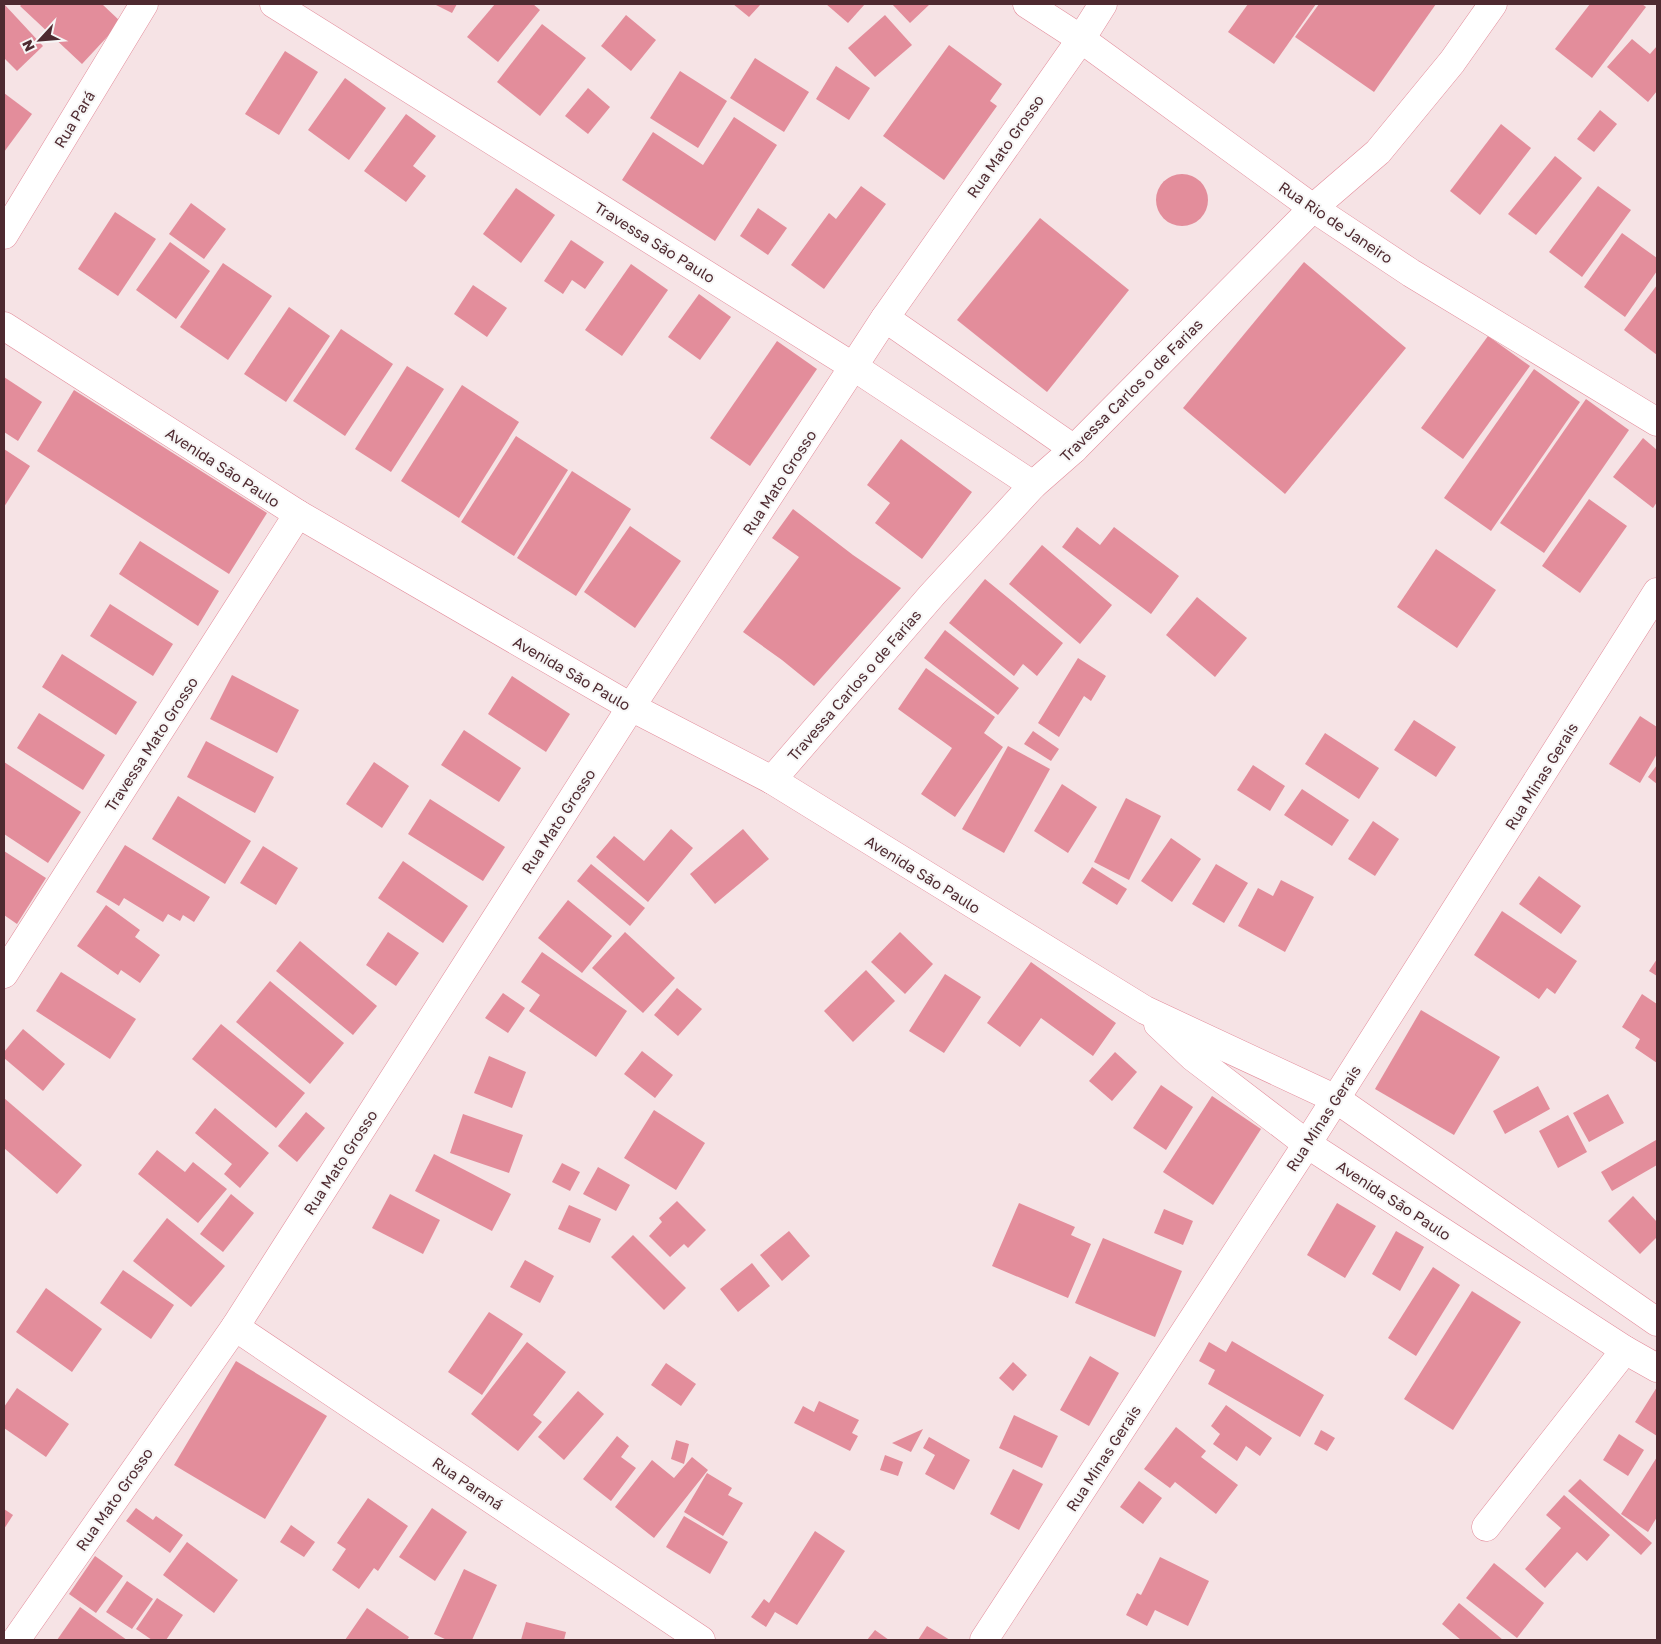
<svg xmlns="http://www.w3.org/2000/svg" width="1661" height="1644" font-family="'Golos Text',sans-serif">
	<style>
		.building { fill: #e38d9b }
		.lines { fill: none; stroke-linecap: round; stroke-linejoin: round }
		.street-casing { stroke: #e38c9b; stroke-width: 29 }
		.secondary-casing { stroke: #e38c9b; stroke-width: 29 }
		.street { stroke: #fff; stroke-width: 28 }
		.secondary { stroke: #fff; stroke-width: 28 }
		.labels { text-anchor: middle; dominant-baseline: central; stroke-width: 4; stroke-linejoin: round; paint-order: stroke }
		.street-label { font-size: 15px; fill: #4e2a30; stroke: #f6f6f6 }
	</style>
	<rect width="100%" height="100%" fill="#f6e3e5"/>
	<g class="building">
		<path d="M4 4 43 46 17 71 4 58Z"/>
		<path d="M22 4H102L121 22 82 64 20 6Z"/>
		<path d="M434 4H457L452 13Z"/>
		<path d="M495 4H533L540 10 498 62 467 37Z"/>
		<path d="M733 4H761L749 17Z"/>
		<path d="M826 4H865L848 23Z"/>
		<path d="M892 4H930L910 23Z"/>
		<path d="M1248 4H1316L1274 64 1228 32Z"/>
		<path d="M1319 4H1436L1374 92 1295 37Z"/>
		<path d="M1590 4H1642L1646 7 1592 78 1555 49Z"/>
		<path d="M626 15 656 40 631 71 601 46Z"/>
		<path d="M885 15 912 45 875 77 848 48Z"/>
		<path d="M542 24 586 58 540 116 497 82Z"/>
		<path d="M1632 39 1650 54 1657 46V91L1648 102 1607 67Z"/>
		<path d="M949 45 1002 84 990 101 997 106 944 180 883 136Z"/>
		<path d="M285 51 318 72 279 135 245 114Z"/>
		<path d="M755 58 809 92 784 132 730 98Z"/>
		<path d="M836 66 870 88 849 120 816 99Z"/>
		<path d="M680 71 727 101 698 148 650 118Z"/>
		<path d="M345 78 386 108 349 160 308 130Z"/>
		<path d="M588 88 610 107 588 134 565 116Z"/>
		<path d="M4 93 32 114 4 152Z"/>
		<path d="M1600 110 1617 124 1594 152 1577 139Z"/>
		<path d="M406 114 436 136 413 166 426 176 406 202 364 171Z"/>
		<path d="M734 117 777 145 715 241 622 180 653 132 703 165Z"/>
		<path d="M1501 124 1531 148 1480 215 1450 191Z"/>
		<path d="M1555 156 1582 178 1536 235 1508 214Z"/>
		<circle cx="1182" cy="200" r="26"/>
		<path d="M861 186 886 204 824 289 791 265 829 213 836 219Z"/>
		<path d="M1598 186 1631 210 1582 277 1549 252Z"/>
		<path d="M516 188 555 215 521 263 483 234Z"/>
		<path d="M191 203 226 229 204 259 169 234Z"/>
		<path d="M758 208 787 228 768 255 740 236Z"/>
		<path d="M115 212 156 239 118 296 78 269Z"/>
		<path d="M1040 218 1129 290 1047 392 957 320Z"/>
		<path d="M1622 233 1657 258V271L1625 317 1584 287Z"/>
		<path d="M571 240 604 262 585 289 572 280 563 294 544 281Z"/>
		<path d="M170 242 210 271 176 319 136 290Z"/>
		<path d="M1304 262 1406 348 1285 494 1183 408Z"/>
		<path d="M223 263 272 296 228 360 180 327Z"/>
		<path d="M631 264 668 290 622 356 585 330Z"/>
		<path d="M473 285 507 308 487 337 454 314Z"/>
		<path d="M1657 285V355L1624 330Z"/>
		<path d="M699 294 731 317 700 360 668 337Z"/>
		<path d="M289 307 330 336 286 402 244 374Z"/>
		<path d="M341 329 393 364 345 436 293 401Z"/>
		<path d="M1488 336 1530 366 1463 459 1421 428Z"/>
		<path d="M777 341 817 369 750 466 710 438Z"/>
		<path d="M407 366 444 389 391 472 355 449Z"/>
		<path d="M1534 369 1580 402 1491 531 1444 498Z"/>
		<path d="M4 377 42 402 18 441 4 432Z"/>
		<path d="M462 385 519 422 459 518 401 481Z"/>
		<path d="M74 390 267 513 229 574 37 451Z"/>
		<path d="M1586 399 1629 430 1544 553 1500 523Z"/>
		<path d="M516 436 568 470 514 556 461 522Z"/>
		<path d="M1643 438 1657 450V502L1653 508 1613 477Z"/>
		<path d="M901 439 972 492 922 559 875 523 890 503 867 485Z"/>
		<path d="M4 449 30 466 4 507Z"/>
		<path d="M572 471 631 509 576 596 517 558Z"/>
		<path d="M1589 499 1627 526 1580 593 1542 566Z"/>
		<path d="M793 509 853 555 901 588 814 686 782 660 743 632 799 557 772 538Z"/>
		<path d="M630 526 681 561 635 628 584 592Z"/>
		<path d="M1077 527 1100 545 1114 527 1179 576 1151 614 1062 547Z"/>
		<path d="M140 541 219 591 198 626 119 574Z"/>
		<path d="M1042 545 1112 605 1080 644 1009 584Z"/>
		<path d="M1436 549 1496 590 1457 648 1397 607Z"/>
		<path d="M985 579 1063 643 1037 676 1023 664 1014 676 949 623Z"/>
		<path d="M1197 597 1247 638 1215 677 1166 635Z"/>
		<path d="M110 604 173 644 153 676 90 636Z"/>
		<path d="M945 630 1019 688 998 715 924 658Z"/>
		<path d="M62 654 137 702 116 735 42 687Z"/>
		<path d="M1078 658 1106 676 1091 701 1084 696 1059 737 1038 723Z"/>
		<path d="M926 668 995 717 984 733 1003 747 955 817 921 794 952 748 898 709Z"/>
		<path d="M232 675 299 710 277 753 210 719Z"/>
		<path d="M512 676 570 714 546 752 488 714Z"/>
		<path d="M39 713 105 755 83 790 17 748Z"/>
		<path d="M1640 716 1657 727V754L1640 783 1609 764Z"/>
		<path d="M1414 720 1456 747 1436 777 1394 750Z"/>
		<path d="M464 730 521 768 499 802 441 765Z"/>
		<path d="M1033 731 1059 749 1051 761 1024 744Z"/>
		<path d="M1325 733 1379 768 1359 799 1305 764Z"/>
		<path d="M206 741 274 777 255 813 187 777Z"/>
		<path d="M1008 746 1050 769 1004 853 962 829Z"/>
		<path d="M4 762 81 812 48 863 4 834Z"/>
		<path d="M374 762 409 786 382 828 346 804Z"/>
		<path d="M1253 765 1285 786 1270 811 1237 790Z"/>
		<path d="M1657 765V784L1648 777Z"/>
		<path d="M1062 784 1097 807 1068 853 1034 831Z"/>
		<path d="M1302 789 1349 820 1332 846 1284 815Z"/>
		<path d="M178 796 251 841 225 884 152 839Z"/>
		<path d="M1126 798 1161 816 1129 880 1094 862Z"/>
		<path d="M430 799 505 847 483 881 408 834Z"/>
		<path d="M1373 821 1399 839 1375 876 1348 859Z"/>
		<path d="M671 829 693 848 648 902 596 857 614 836 644 861Z"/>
		<path d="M743 829 769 859 715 904 690 874Z"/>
		<path d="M1171 838 1201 859 1172 902 1141 881Z"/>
		<path d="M125 845 210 897 194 922 183 915 180 921 168 914 163 922 124 898 119 906 96 892Z"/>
		<path d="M263 846 298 868 276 905 240 883Z"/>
		<path d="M4 851 46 878 17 924 4 915Z"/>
		<path d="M403 861 468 906 443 943 378 898Z"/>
		<path d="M591 864 645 908 630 926 577 881Z"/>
		<path d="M1216 864 1248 883 1224 923 1192 904Z"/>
		<path d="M1092 867 1127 889 1117 905 1082 883Z"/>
		<path d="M1539 876 1581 906 1561 934 1519 904Z"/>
		<path d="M1281 880 1314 897 1285 952 1238 926 1258 888 1273 896Z"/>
		<path d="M568 900 612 936 582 973 538 938Z"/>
		<path d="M106 905 140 930 135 937 160 955 140 983 121 970 118 975 77 946Z"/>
		<path d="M1502 911 1577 961 1555 994 1547 988 1539 999 1474 955Z"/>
		<path d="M388 932 419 953 396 986 366 965Z"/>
		<path d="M625 932 675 978 643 1013 592 968Z"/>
		<path d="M900 932 933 964 905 994 871 962Z"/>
		<path d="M300 941 377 1006 353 1035 276 971Z"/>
		<path d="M542 952 627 1011 596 1057 529 1011 540 995 521 982Z"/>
		<path d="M1657 959V976L1649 971Z"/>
		<path d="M1031 962 1116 1023 1093 1056 1041 1018 1020 1047 987 1023Z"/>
		<path d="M866 970 895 1001 853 1042 824 1011Z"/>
		<path d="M61 972 136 1019 110 1059 36 1011Z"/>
		<path d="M945 974 981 997 944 1053 909 1031Z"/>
		<path d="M270 981 344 1043 310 1084 236 1022Z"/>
		<path d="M677 988 702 1009 678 1036 654 1015Z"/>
		<path d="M503 993 525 1008 508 1033 485 1018Z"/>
		<path d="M1642 994 1657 1004V1063L1635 1048 1640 1039 1622 1027Z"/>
		<path d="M1421 1010 1500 1057 1454 1135 1375 1089Z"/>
		<path d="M221 1024 305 1093 276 1128 192 1059Z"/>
		<path d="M23 1029 65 1064 43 1091 4 1058V1052Z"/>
		<path d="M642 1051 673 1075 655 1098 624 1074Z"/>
		<path d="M1115 1052 1137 1072 1112 1101 1089 1081Z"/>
		<path d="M489 1056 526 1072 512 1108 474 1093Z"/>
		<path d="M1161 1085 1193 1107 1166 1150 1133 1128Z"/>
		<path d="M1538 1086 1550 1109 1505 1134 1493 1111Z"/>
		<path d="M1608 1094 1624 1123 1589 1142 1573 1113Z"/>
		<path d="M1212 1096 1261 1129 1213 1205 1163 1172Z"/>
		<path d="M4 1098 82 1165 57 1194 4 1148Z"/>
		<path d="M215 1108 269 1153 240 1188 224 1174 232 1164 195 1133Z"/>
		<path d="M654 1110 705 1143 676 1190 624 1158Z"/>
		<path d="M306 1112 325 1128 297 1162 278 1146Z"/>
		<path d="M463 1114 523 1135 509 1173 450 1153Z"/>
		<path d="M1568 1115 1587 1152 1558 1168 1539 1131Z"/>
		<path d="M1656 1140 1657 1142V1165L1612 1191 1601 1172Z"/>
		<path d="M157 1150 185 1172 193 1162 227 1189 198 1223 138 1174Z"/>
		<path d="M434 1154 511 1194 492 1231 415 1191Z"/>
		<path d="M562 1163 580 1172 570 1191 552 1182Z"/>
		<path d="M598 1167 630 1185 616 1211 583 1194Z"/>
		<path d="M231 1194 254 1213 223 1252 200 1234Z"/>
		<path d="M390 1194 440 1220 423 1254 372 1228Z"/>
		<path d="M1633 1196 1657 1222V1237L1640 1254 1608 1221Z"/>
		<path d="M677 1201 706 1230 688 1248 684 1244 670 1257 649 1236 662 1222 659 1218Z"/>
		<path d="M1019 1203 1075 1227 1071 1235 1091 1244 1068 1298 992 1266Z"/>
		<path d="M1337 1203 1376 1226 1345 1278 1307 1255Z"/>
		<path d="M569 1205 601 1219 590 1243 558 1229Z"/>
		<path d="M1164 1209 1193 1221 1183 1245 1154 1233Z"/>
		<path d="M167 1218 225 1266 191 1307 133 1261Z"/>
		<path d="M789 1231 810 1256 782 1281 760 1255Z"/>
		<path d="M1396 1231 1424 1247 1400 1291 1372 1274Z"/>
		<path d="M633 1235 686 1288 664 1310 611 1257Z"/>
		<path d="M1103 1238 1182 1271 1155 1337 1075 1303Z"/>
		<path d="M525 1260 554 1276 540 1303 510 1287Z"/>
		<path d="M752 1263 770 1286 738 1312 720 1289Z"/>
		<path d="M1433 1267 1460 1285 1416 1356 1388 1338Z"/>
		<path d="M123 1270 174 1305 151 1339 100 1303Z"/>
		<path d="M46 1288 102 1329 72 1372 16 1332Z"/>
		<path d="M1472 1291 1521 1322 1453 1430 1404 1399Z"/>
		<path d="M489 1312 523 1334 482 1395 448 1372Z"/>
		<path d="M1232 1341 1324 1395 1300 1437 1208 1384 1215 1370 1199 1361 1209 1342 1226 1352Z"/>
		<path d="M527 1342 566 1372 533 1415 542 1422 518 1451 471 1414Z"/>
		<path d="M1090 1356 1119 1373 1089 1426 1060 1410Z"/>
		<path d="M236 1361 327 1416 265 1519 174 1465Z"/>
		<path d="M1013 1362 1027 1375 1013 1391 999 1378Z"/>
		<path d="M666 1363 696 1384 681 1406 651 1385Z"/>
		<path d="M1657 1387V1436L1635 1422Z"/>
		<path d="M17 1388 69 1424 46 1457 4 1428V1407Z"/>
		<path d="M578 1391 604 1414 564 1460 538 1437Z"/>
		<path d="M819 1401 859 1420 852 1433 858 1436 850 1451 794 1423 803 1406 814 1412Z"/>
		<path d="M1226 1405 1272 1438 1260 1456 1246 1446 1237 1461 1213 1444 1220 1434 1211 1426Z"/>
		<path d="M1014 1415 1058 1436 1042 1468 999 1448Z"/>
		<path d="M1176 1427 1206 1451 1201 1457 1238 1485 1216 1514 1175 1482 1170 1488 1144 1469Z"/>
		<path d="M923 1429 911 1452 892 1443Z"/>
		<path d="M1321 1430 1335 1438 1327 1451 1314 1444Z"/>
		<path d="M1619 1434 1644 1450 1628 1476 1603 1460Z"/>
		<path d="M617 1436 629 1446 621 1457 636 1468 611 1501 583 1479Z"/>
		<path d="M929 1437 970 1460 954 1490 925 1474 935 1455 923 1448Z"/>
		<path d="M676 1440 689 1444 684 1464 671 1459Z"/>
		<path d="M885 1455 903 1462 898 1476 880 1470Z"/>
		<path d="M692 1457 708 1470 654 1538 615 1507 652 1460 674 1478Z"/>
		<path d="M1657 1457V1517L1648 1532 1621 1514Z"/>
		<path d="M1013 1469 1043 1484 1019 1530 990 1514Z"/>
		<path d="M707 1473 732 1488 728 1495 743 1503 723 1536 684 1512Z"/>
		<path d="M1580 1479 1652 1543 1641 1555 1568 1491Z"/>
		<path d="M1139 1481 1162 1498 1143 1524 1120 1507Z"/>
		<path d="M1564 1495 1610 1535 1587 1561 1577 1552 1545 1588 1525 1569 1561 1528 1546 1515Z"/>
		<path d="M368 1498 408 1526 378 1571 374 1568 359 1589 332 1570 346 1549 337 1543Z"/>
		<path d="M136 1508 153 1520 156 1516 183 1535 170 1553 126 1521Z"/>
		<path d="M432 1508 467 1532 435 1581 399 1557Z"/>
		<path d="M4 1509 13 1515 4 1529Z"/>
		<path d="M684 1516 728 1542 710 1574 666 1547Z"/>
		<path d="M291 1525 315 1542 304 1557 280 1542Z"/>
		<path d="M815 1531 845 1551 797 1625 775 1612 766 1627 751 1617 764 1599 769 1603Z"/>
		<path d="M187 1542 238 1580 214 1613 163 1575Z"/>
		<path d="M95 1556 123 1576 96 1613 69 1594Z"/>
		<path d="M1160 1557 1209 1581 1188 1626 1155 1610 1147 1626 1126 1615 1137 1593 1141 1595Z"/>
		<path d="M1494 1563 1544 1603 1517 1638 1466 1598Z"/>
		<path d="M464 1569 497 1585 472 1640H447L434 1634Z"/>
		<path d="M127 1581 153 1599 132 1629 106 1612Z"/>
		<path d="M157 1598 183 1615 166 1640H152L136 1629Z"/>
		<path d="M1459 1603 1503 1640H1461L1442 1624Z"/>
		<path d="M80 1607 127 1640H57Z"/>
		<path d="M367 1608 409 1637 407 1640H345Z"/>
		<path d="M526 1622 566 1632 564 1640H521Z"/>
		<path d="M927 1626 950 1640H918Z"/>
		<path d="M875 1630 889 1640H867Z"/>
	</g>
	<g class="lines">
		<g class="street-casing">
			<g id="street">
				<path d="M274 4 854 367 1033 485"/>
				<path d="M1027 4 1081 39 1313 208 1411 273 1657 422"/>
				<path d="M4 235 144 4"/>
				<path d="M885 318 1074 449"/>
				<path d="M4 326 298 514 631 707 772 780 1145 1010 1336 1099 1657 1322"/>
				<path d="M772 780 932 595 1033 485 1074 449 1313 208 1378 152 1452 62 1493 4"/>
				<path d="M4 974 298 514"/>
				<path d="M1158 1024 1193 1057 1307 1144 1625 1350 1657 1368"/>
				<path d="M235 1327 701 1640"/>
				<path d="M1486 1527 1625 1350"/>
				<path d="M984 1640 1307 1144 1657 592"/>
			</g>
		</g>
		<g class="secondary-casing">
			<path id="secondary" d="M16 1640 235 1327 631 707 885 318 1081 39 1103 4"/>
		</g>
		<use href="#street" class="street"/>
		<use href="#secondary" class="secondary"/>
	</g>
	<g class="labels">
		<g class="street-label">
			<text transform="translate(74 119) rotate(-59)">Rua Pará</text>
			<text transform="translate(1005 146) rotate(-55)">Rua Mato Grosso</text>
			<text transform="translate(1336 222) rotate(34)">Rua Rio de Janeiro</text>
			<text transform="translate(655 242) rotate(32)">Travessa São Paulo</text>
			<text transform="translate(1131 390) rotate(-45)">Travessa Carlos o de Farias</text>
			<text transform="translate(223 467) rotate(33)">Avenida São Paulo</text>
			<text transform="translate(779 482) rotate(-57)">Rua Mato Grosso</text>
			<text transform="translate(572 673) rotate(30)">Avenida São Paulo</text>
			<text transform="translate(854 685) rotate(-49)">Travessa Carlos o de Farias</text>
			<text transform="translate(151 744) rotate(-57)">Travessa Mato Grosso</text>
			<text transform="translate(1541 776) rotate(-58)">Rua Minas Gerais</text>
			<text transform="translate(558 821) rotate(-57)">Rua Mato Grosso</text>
			<text transform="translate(923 874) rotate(32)">Avenida São Paulo</text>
			<text transform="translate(1323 1118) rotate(-57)">Rua Minas Gerais</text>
			<text transform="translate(340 1162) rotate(-57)">Rua Mato Grosso</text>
			<text transform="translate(1394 1200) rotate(33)">Avenida São Paulo</text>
			<text transform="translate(1103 1458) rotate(-57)">Rua Minas Gerais</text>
			<text transform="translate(468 1483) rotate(34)">Rua Paraná</text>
			<text transform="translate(114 1499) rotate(-55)">Rua Mato Grosso</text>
		</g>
	</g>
	<rect width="1661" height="1644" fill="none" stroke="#4e2a30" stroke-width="10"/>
	<g transform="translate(40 40) rotate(244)" stroke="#f6f6f6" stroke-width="4" paint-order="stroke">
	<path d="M0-4L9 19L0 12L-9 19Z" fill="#4e2a30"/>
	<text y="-8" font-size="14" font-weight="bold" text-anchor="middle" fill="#4e2a30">N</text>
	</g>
</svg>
